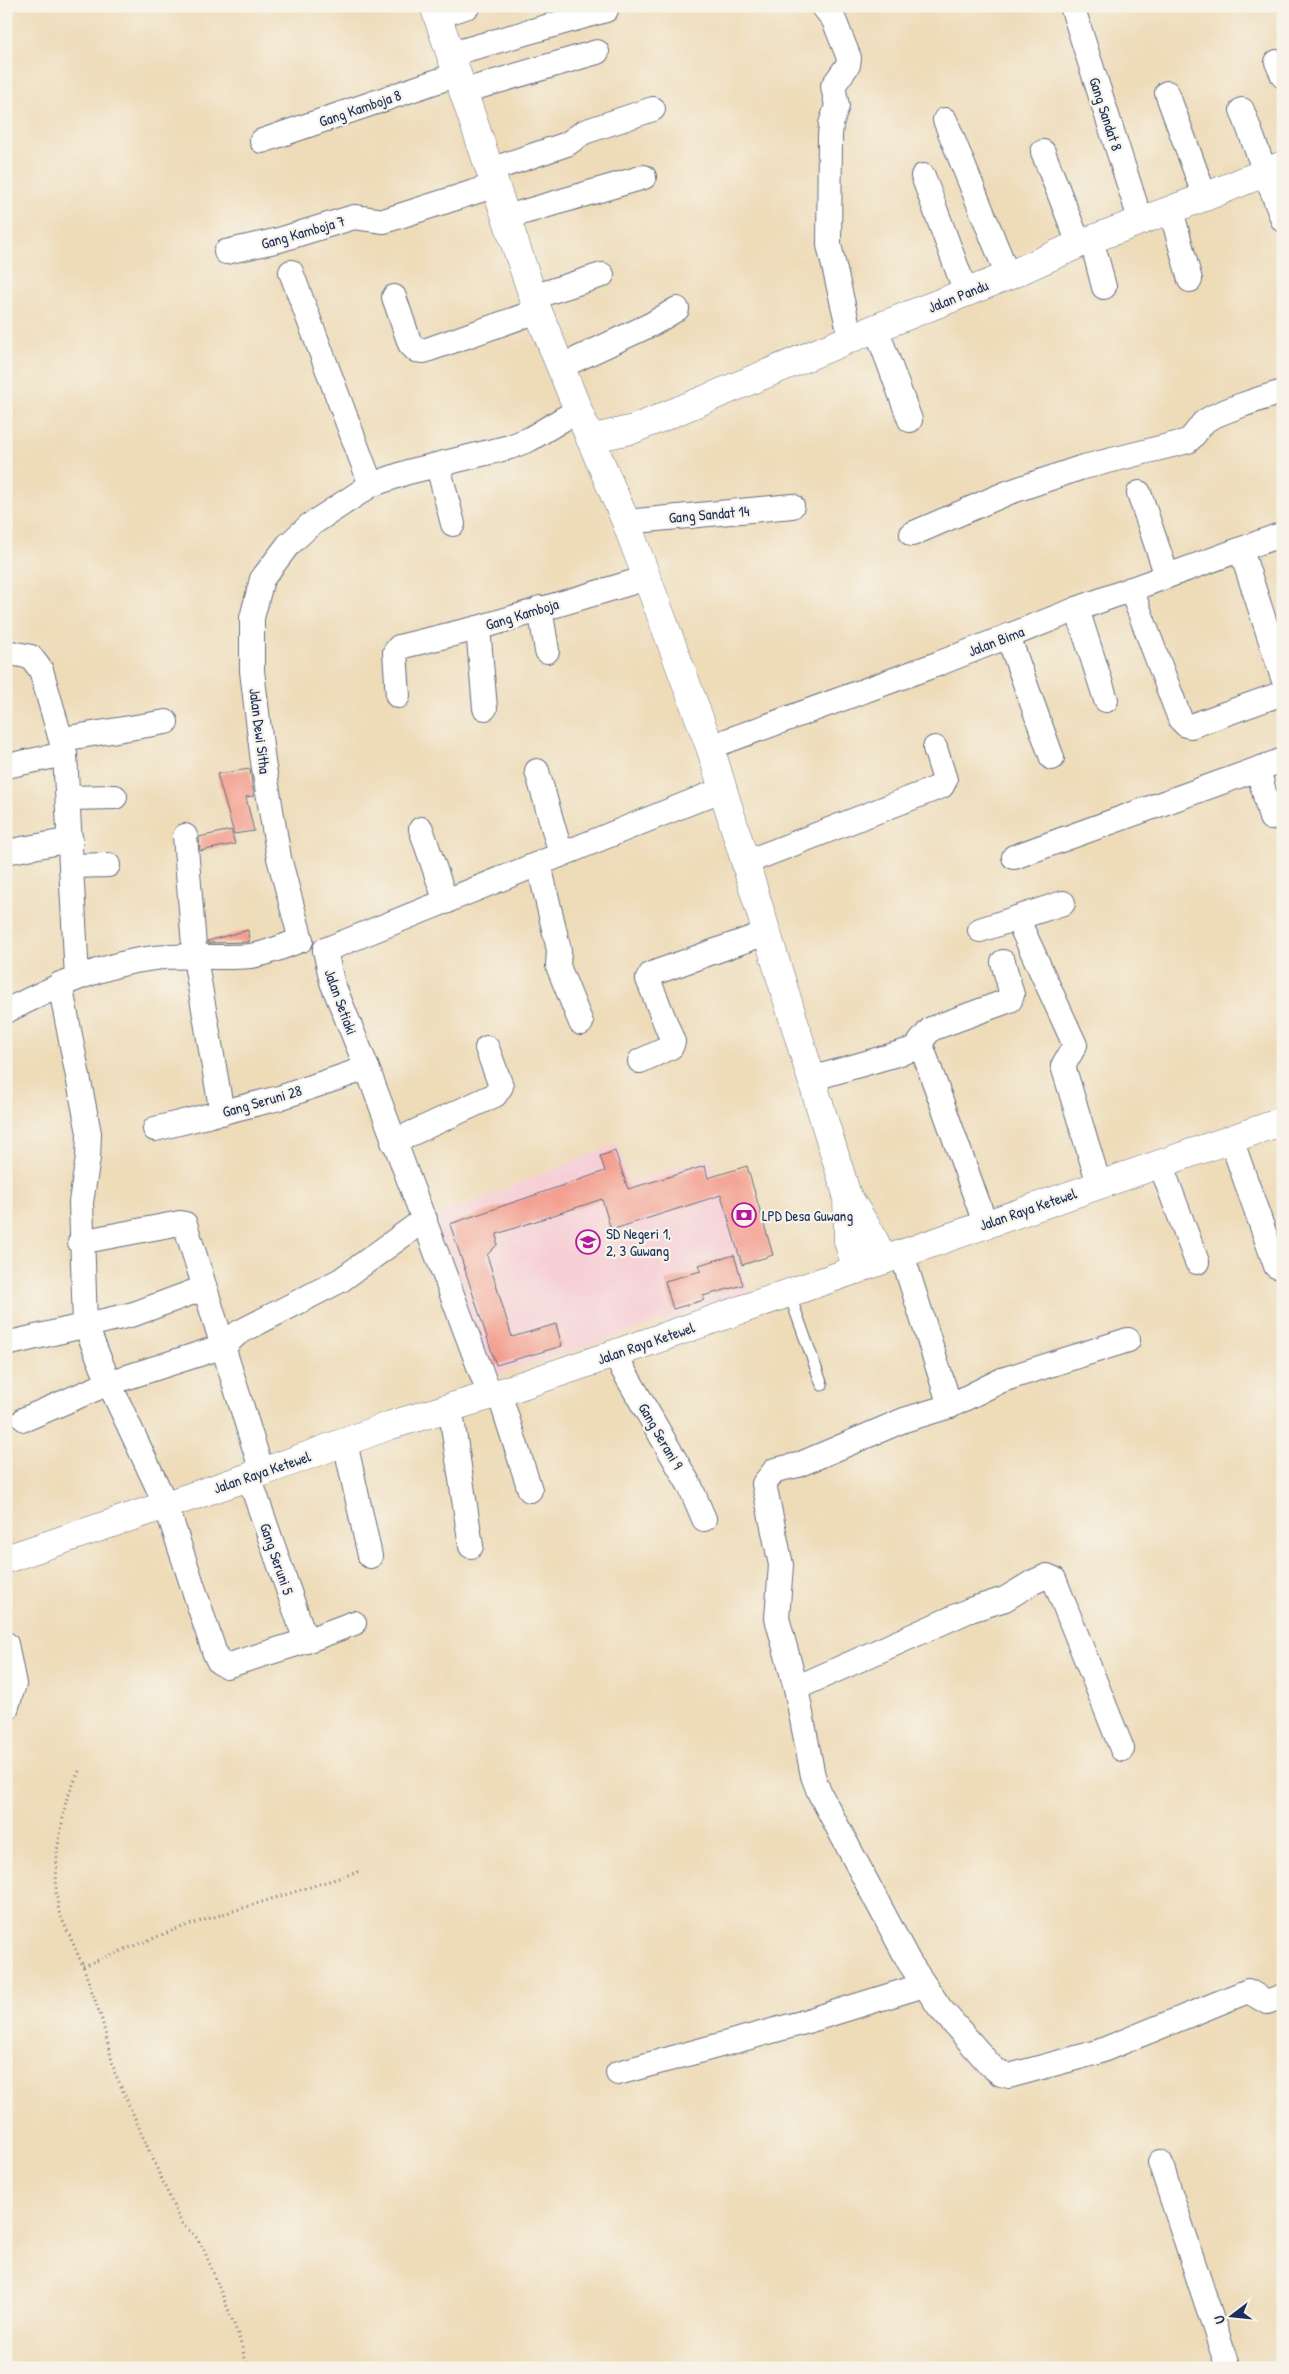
<svg xmlns="http://www.w3.org/2000/svg" width="1289" height="2374" font-family="'Patrick Hand',sans-serif">
	<style>
		.built { fill: #f6cfd6 }
		.building { fill: #f39c8d }
		.lines { fill: none; stroke-linecap: round; stroke-linejoin: round }
		.lane-casing { stroke: #656c7e; stroke-width: 13 }
		.street-casing { stroke: #656c7e; stroke-width: 26 }
		.secondary-casing { stroke: #656c7e; stroke-width: 29 }
		.path { stroke: #656c7e; stroke-width: 3; stroke-dasharray: 1 4; stroke-linecap: butt }
		.lane { stroke: #fff; stroke-width: 11 }
		.street { stroke: #fff; stroke-width: 24 }
		.secondary { stroke: #fff; stroke-width: 28 }
		.labels { text-anchor: middle; dominant-baseline: central; stroke-width: 4.5; stroke-linejoin: round; paint-order: stroke }
		.street-label { font-size: 15px; fill: #1b2f5e; stroke: #f7f3e8 }
		.poi-label { font-size: 15px; fill: #1b2f5e; stroke: #f7f3e8; text-anchor: start }
	</style>
	<rect width="100%" height="100%" fill="#f7f3e8"/>
	<filter id="ink" filterUnits="userSpaceOnUse"><feTurbulence type="fractalNoise" baseFrequency=".02" numOctaves="2"/><feDisplacementMap in="SourceGraphic" scale="10" xChannelSelector="R" yChannelSelector="G"/><feConvolveMatrix kernelMatrix="1 2 1 2 8 2 1 2 1" color-interpolation-filters="sRGB"/></filter>
	<filter id="wash" filterUnits="userSpaceOnUse"><feTurbulence type="fractalNoise" baseFrequency=".0096" numOctaves="4" result="noise"/><feDisplacementMap in="SourceGraphic" scale="20" xChannelSelector="R" yChannelSelector="G"/><feGaussianBlur stdDeviation="1.12" result="paint"/><feColorMatrix in="noise" values="0 0 0 0 0 0 0 0 0 0 0 0 0 0 0 0 0 1.4 0 .05"/><feComposite in="paint" operator="in"/></filter>
	<g filter="url(#wash)">
		<rect width="100%" height="100%" fill="#eedcb9"/>
		<path class="built" d="M618 1143 628 1182 711 1158 750 1293 492 1376 433 1218Z"/>
		<g id="blocks">
			<g class="building">
				<path d="M250 769 254 796 246 797 254 831 234 834 217 774Z"/>
				<path d="M231 830 235 844 200 851 199 837Z"/>
				<path d="M248 930 249 942 208 943 207 941Z"/>
				<path d="M615 1151 628 1189 705 1166 708 1178 747 1166 773 1255 742 1265 721 1195 611 1230 602 1199 497 1234V1245L487 1255 512 1337 556 1324 562 1346 496 1365 450 1224 605 1171 600 1156Z"/>
				<path d="M734 1255 743 1285 703 1296 704 1300 673 1309 665 1281 701 1271 699 1265Z"/>
			</g>
		</g>
	</g>
	<g filter="url(#ink)">
		<use href="#blocks" fill-opacity="0" stroke="#656c7e" stroke-width="1"/>
		<g class="lines">
			<g class="lane-casing">
				<path id="lane" d="M789 1293 822 1385"/>
			</g>
			<g class="street-casing">
				<g id="street">
					<path d="M823 6 834 20 849 58 848 65 833 86 837 106 831 124 830 136 829 245 851 339"/>
					<path d="M1072 6 1141 222"/>
					<path d="M438 16 468 6"/>
					<path d="M451 54 606 10"/>
					<path d="M1277 62 1283 76"/>
					<path d="M464 91 597 52"/>
					<path d="M1167 93 1205 197"/>
					<path d="M1242 110 1283 220"/>
					<path d="M945 120 1008 276"/>
					<path d="M262 141 458 74"/>
					<path d="M1043 152 1079 244"/>
					<path d="M490 170 567 144 584 132 653 109"/>
					<path d="M923 176 966 293"/>
					<path d="M1171 210 1190 280"/>
					<path d="M507 217 644 177"/>
					<path d="M226 252 279 240 354 217 384 221 496 185"/>
					<path d="M1096 256 1104 287"/>
					<path d="M291 272 371 485"/>
					<path d="M394 297 410 344 416 350 424 351 538 311"/>
					<path d="M533 297 602 275"/>
					<path d="M876 328 910 420"/>
					<path d="M560 367 652 324 677 309"/>
					<path d="M438 466 453 524"/>
					<path d="M1139 493 1167 576"/>
					<path d="M626 522 792 506"/>
					<path d="M912 534 1007 493 1080 468 1188 441C1195 435 1198 429 1203 423 1211 414 1268 396 1283 392"/>
					<path d="M1241 550 1283 678"/>
					<path d="M1131 589 1180 719 1186 725 1191 726 1283 693"/>
					<path d="M540 608 547 651"/>
					<path d="M1077 609 1106 700"/>
					<path d="M478 628 485 708"/>
					<path d="M1008 636 1052 758"/>
					<path d="M6 652 31 657 41 670 65 754 77 978"/>
					<path d="M398 696 395 652 399 647 478 628 647 578"/>
					<path d="M62 739 166 722"/>
					<path d="M710 747 940 663 1077 609 1283 534"/>
					<path d="M6 766 65 754"/>
					<path d="M1258 769 1271 818"/>
					<path d="M537 771 561 854"/>
					<path d="M68 798 115 797"/>
					<path d="M421 829 446 902"/>
					<path d="M185 836 195 958 222 1113"/>
					<path d="M6 852 71 840"/>
					<path d="M1014 857 1283 760"/>
					<path d="M744 863 942 786 945 780 935 748"/>
					<path d="M539 865 559 950 558 966 581 1023"/>
					<path d="M72 866 108 865"/>
					<path d="M1017 918 1075 1045 1063 1066 1099 1184"/>
					<path d="M980 930 1063 903"/>
					<path d="M301 940 279 858 263 762 252 671V618L262 579 288 545 310 525 371 485 408 472 510 447 530 439 578 410"/>
					<path d="M325 950 332 982 367 1068 490 1396"/>
					<path d="M325 950 721 790"/>
					<path d="M60 984 89 1133 88 1158 81 1202 85 1324 109 1383 166 1505 215 1654 219 1662 226 1666 306 1641 354 1623"/>
					<path d="M6 1011C53 988 101 964 154 958 185 954 218 959 250 956 267 954 284 946 301 940"/>
					<path d="M640 1061 671 1047 673 1042 648 979 651 974 766 933"/>
					<path d="M811 1079 921 1047"/>
					<path d="M155 1129 279 1098 367 1068"/>
					<path d="M1231 1139 1276 1266"/>
					<path d="M393 1142 495 1095 501 1086 487 1048"/>
					<path d="M1160 1163 1197 1262"/>
					<path d="M985 1223 920 1042 931 1029 1010 1000 1012 995 1003 962"/>
					<path d="M80 1242 180 1223 185 1224 262 1472"/>
					<path d="M902 1254 950 1406"/>
					<path d="M1128 1340 1002 1380 950 1406 904 1420 798 1465 775 1470 764 1484 781 1565 777 1618 796 1688 813 1776 819 1792 909 1962 940 2008 991 2066 1001 2074 1009 2076 1098 2052 1248 1991 1267 2002 1283 1996"/>
					<path d="M6 1344 134 1314 204 1288"/>
					<path d="M614 1354 690 1486 704 1519"/>
					<path d="M499 1393 530 1490"/>
					<path d="M450 1406 471 1546"/>
					<path d="M25 1419 109 1383 224 1346 238 1333 341 1280 425 1219"/>
					<path d="M345 1442 370 1556"/>
					<path d="M249 1477 306 1641"/>
					<path d="M6 1644 14 1684 6 1709"/>
					<path d="M796 1688 970 1610 1005 1599 1033 1582 1047 1576 1054 1579 1122 1749"/>
					<path d="M618 2073 801 2023 924 1985"/>
					<path d="M1160 2162 1228 2368"/>
				</g>
			</g>
			<g class="secondary-casing">
				<g id="secondary">
					<path d="M434 6 538 311 578 410 626 522 710 747 847 1195 871 1234 884 1260"/>
					<path d="M590 439 634 429 876 328 1008 276 1079 244 1205 197 1283 165"/>
					<path d="M847 1195 848 1241 857 1270"/>
					<path d="M6 1559 249 1477 391 1425 499 1393 614 1354 1283 1121"/>
				</g>
			</g>
			<g class="path">
				<path d="M79 1771 66 1801 57 1851 56 1892 59 1912 83 1966 102 2020 115 2073 181 2223 197 2238 204 2250 238 2334 248 2368"/>
				<path d="M83 1966 182 1927 358 1872"/>
			</g>
			<use href="#lane" class="lane"/>
			<use href="#street" class="street"/>
			<use href="#secondary" class="secondary"/>
		</g>
	</g>
	<defs>
		<g id="bank-ring" transform="scale(1.25)"><circle r="9.5" fill="#f7f3e8" stroke="#b5179e" stroke-width="1.5"/><path d="M-6-4H6V4H-6ZM0-2.3a2.3 2.3 0 1 0 0 4.6a2.3 2.3 0 1 0 0-4.6Z" fill="#b5179e"/></g>
		<g id="school-ring" transform="scale(1.25)"><circle r="9.5" fill="#f7f3e8" stroke="#b5179e" stroke-width="1.5"/><path d="M0-5L7-2L0 1L-7-2ZM-4 1L0 2.5L4 1V4Q0 6-4 4Z" fill="#b5179e"/></g>
	</defs>
	<g fill-rule="evenodd">
		<use href="#bank-ring" x="744" y="1215"/>
		<use href="#school-ring" x="588" y="1242"/>
	</g>
	<g class="labels">
		<g class="street-label">
			<text transform="translate(360 108) rotate(-19)">Gang Kamboja 8</text>
			<text transform="translate(1106 114) rotate(72)">Gang Sandat 8</text>
			<text transform="translate(303 232) rotate(-16)">Gang Kamboja 7</text>
			<text transform="translate(958 296) rotate(-22)">Jalan Pandu</text>
			<text transform="translate(709 514) rotate(-5)">Gang Sandat 14</text>
			<text transform="translate(522 614) rotate(-17)">Gang Kamboja</text>
			<text transform="translate(996 641) rotate(-21)">Jalan Bima</text>
			<text transform="translate(260 731) rotate(83)">Jalan Dewi Sitha</text>
			<text transform="translate(341 1002) rotate(70)">Jalan Setiaki</text>
			<text transform="translate(262 1101) rotate(-16)">Gang Seruni 28</text>
			<text transform="translate(1028 1209) rotate(-19)">Jalan Raya Ketewel</text>
			<text transform="translate(646 1343) rotate(-19)">Jalan Raya Ketewel</text>
			<text transform="translate(661 1436) rotate(60)">Gang Serani 9</text>
			<text transform="translate(262 1472) rotate(-19)">Jalan Raya Ketewel</text>
			<text transform="translate(277 1559) rotate(71)">Gang Seruni 5</text>
		</g>
		<g class="poi-label">
			<text x="762" y="1215">LPD Desa Guwang</text>
			<text x="606" y="1233">SD Negeri 1,<tspan x="606" dy="17">2, 3 Guwang</tspan></text>
		</g>
	</g>
	<rect width="1289" height="2374" fill="none" stroke="#f7f3e8" stroke-width="25"/>
	<g transform="translate(1232 2316) rotate(254)" stroke="#f7f3e8" stroke-width="4" paint-order="stroke">
	<path d="M0-4L9 19L0 12L-9 19Z" fill="#1b2f5e"/>
	<text y="-8" font-size="14" font-weight="bold" text-anchor="middle" fill="#1b2f5e">U</text>
	</g>
</svg>
